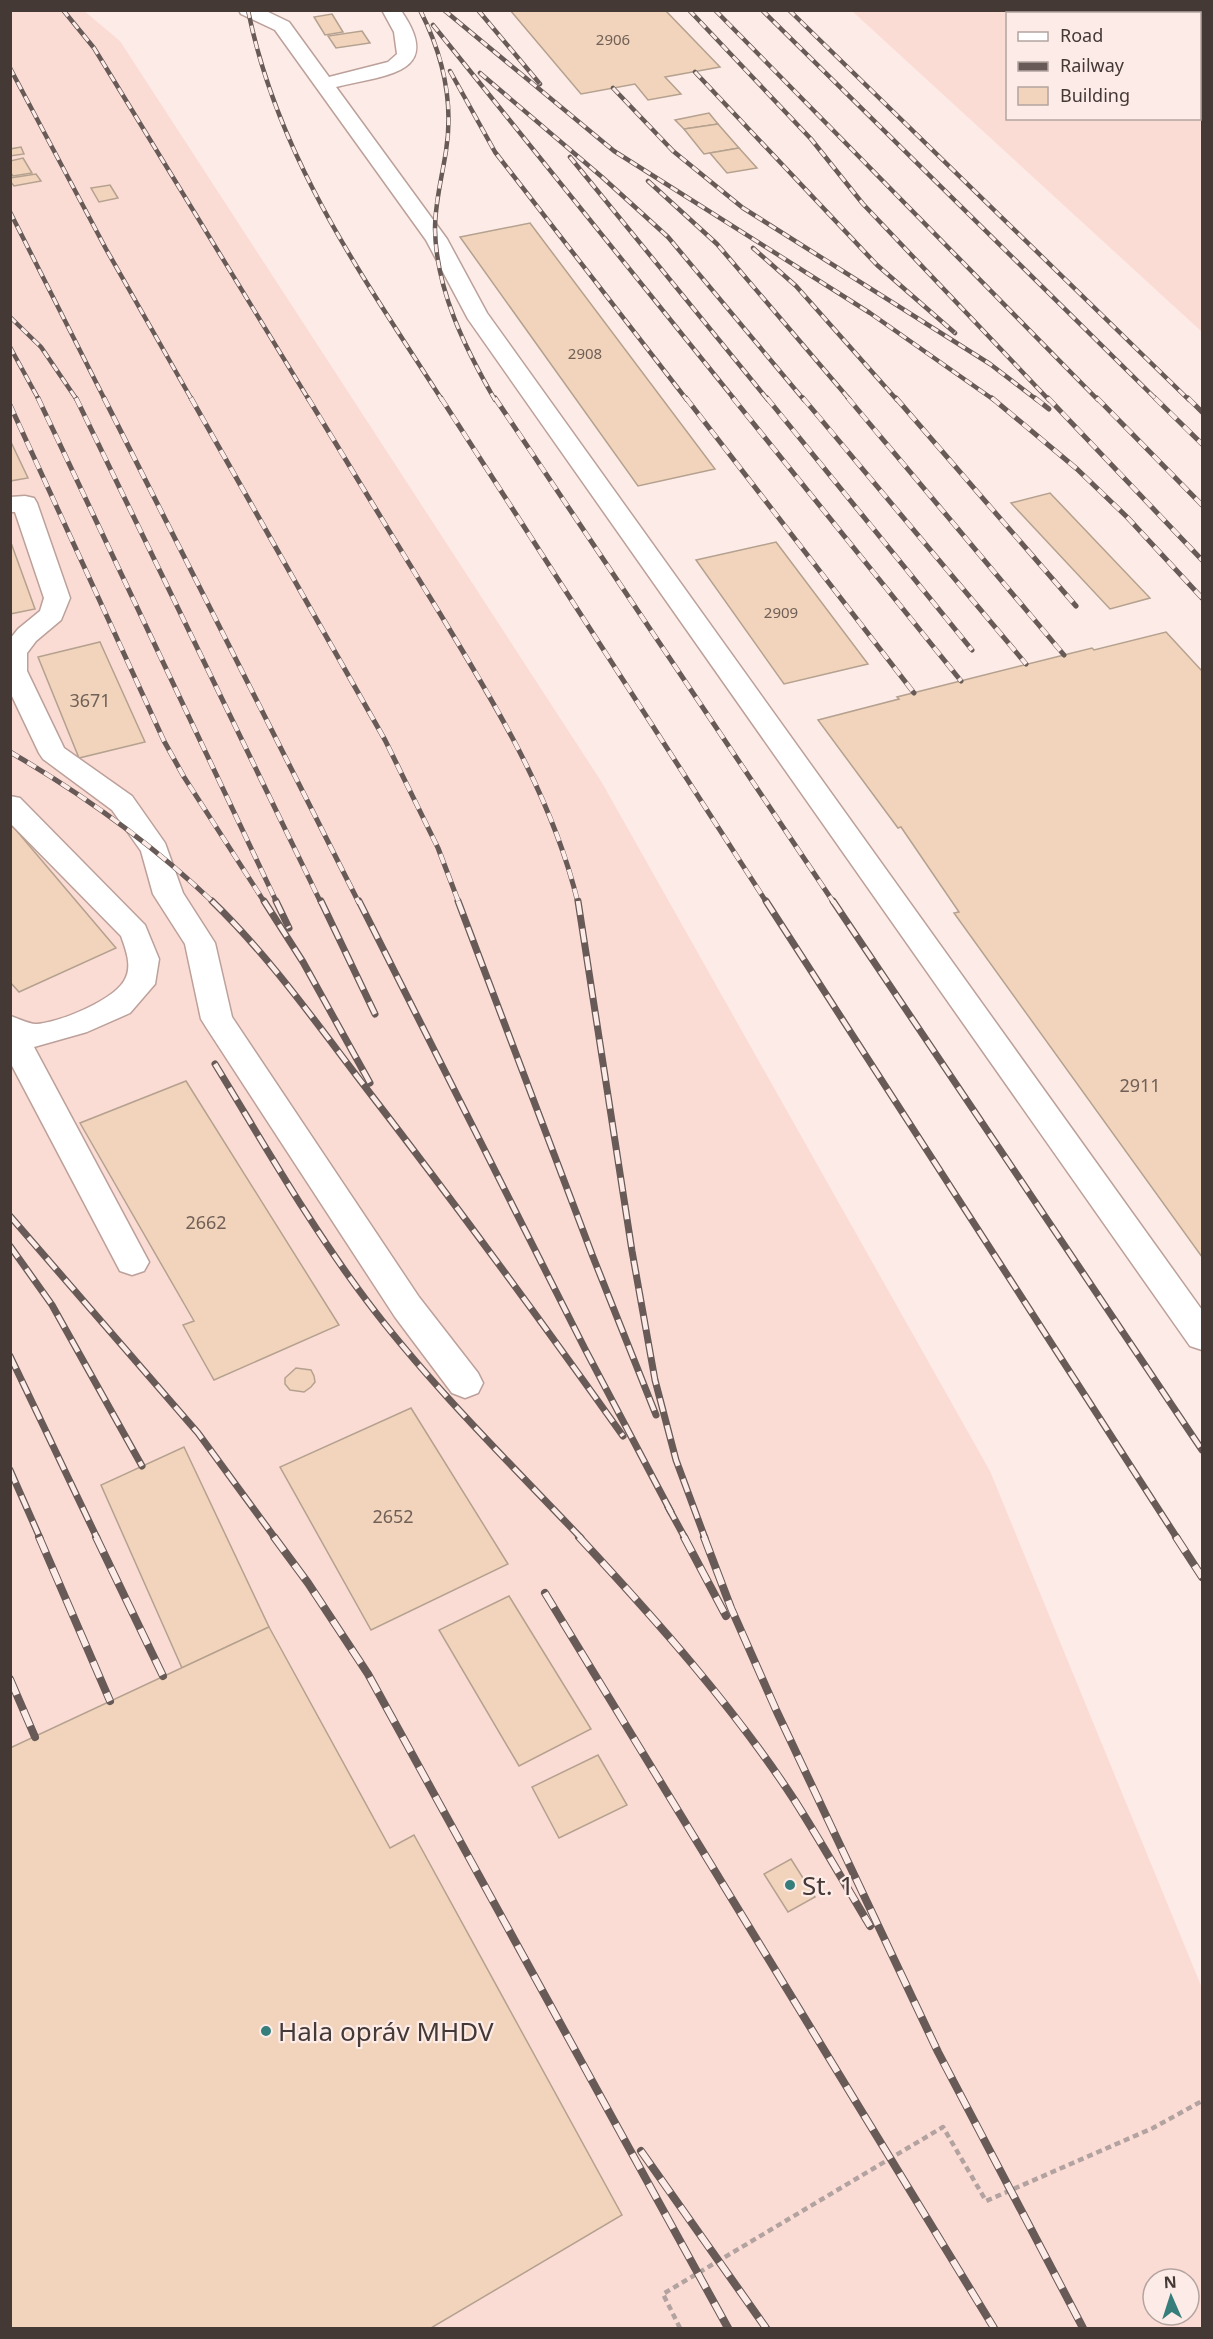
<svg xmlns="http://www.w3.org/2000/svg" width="1213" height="2339" font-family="'Noto Sans',sans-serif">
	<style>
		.built { fill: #fbdcd5; fill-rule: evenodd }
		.building { fill: #f1d4bb; stroke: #b5a18f; stroke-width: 1.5 }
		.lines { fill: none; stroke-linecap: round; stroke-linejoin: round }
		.minor-casing { stroke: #bca09a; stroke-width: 3 }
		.path { stroke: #b3a3a0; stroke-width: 4.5; stroke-dasharray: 6 4; stroke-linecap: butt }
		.minor { fill: #fff; fill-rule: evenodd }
		.rail-far3-casing { stroke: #675a57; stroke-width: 4.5 }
		.rail-far2-casing { stroke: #675a57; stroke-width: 5 }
		.rail-far1-casing { stroke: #675a57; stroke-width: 7 }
		.rail-casing { stroke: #675a57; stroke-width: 8 }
		.rail-far3 { stroke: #fdebe7; stroke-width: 3; stroke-dasharray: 8; stroke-linecap: butt }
		.rail-far2 { stroke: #fdebe7; stroke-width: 4; stroke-dasharray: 10; stroke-linecap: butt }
		.rail-far1 { stroke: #fdebe7; stroke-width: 4.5; stroke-dasharray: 14; stroke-linecap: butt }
		.rail { stroke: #fdebe7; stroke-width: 6; stroke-dasharray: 17; stroke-linecap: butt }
		.poi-dot { fill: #367e7b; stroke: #fdebe7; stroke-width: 2 }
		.labels { text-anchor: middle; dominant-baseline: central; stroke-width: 4.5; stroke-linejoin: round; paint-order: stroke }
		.far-number-label { font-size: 15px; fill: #706057 }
		.number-label { font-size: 18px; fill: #706057 }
		.near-poi-label { font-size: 26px; fill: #453936; stroke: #fdebe7; text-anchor: start }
	</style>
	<rect width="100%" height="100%" fill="#fdebe7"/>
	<g class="built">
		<path d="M83 10 120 41 601 781 990 1471 1202 1988V2328H11L10 11ZM1153 2279H1189V2315H1153Z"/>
		<path d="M852 11H1202V332ZM1008 14H1200V118H1008Z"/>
	</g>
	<g class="building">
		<path d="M510 10H665L720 67 665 77 681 94 648 100 635 84 581 94Z"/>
		<path d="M332 14 343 32 325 35 314 17Z"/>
		<path d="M362 31 370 43 336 48 328 36Z"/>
		<path d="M709 113 718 124 684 129 675 120Z"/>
		<path d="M718 124 739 148 704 154 684 129Z"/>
		<path d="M21 147 24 154 10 156V149Z"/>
		<path d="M739 148 757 168 727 173 710 153Z"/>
		<path d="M23 158 32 173 13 176 10 172V161Z"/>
		<path d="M36 174 41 181 14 186 10 181V178Z"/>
		<path d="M110 185 118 198 99 202 91 188Z"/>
		<path d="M530 223 715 469 638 486 460 237Z"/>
		<path d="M10 440 28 478 10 481Z"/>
		<path d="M1050 493 1150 598 1110 609 1011 503Z"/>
		<path d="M10 540 35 609 10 614Z"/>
		<path d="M776 542 868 664 784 684 696 560Z"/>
		<path d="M1166 632 1202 671V1257L954 913 959 912 901 827 898 828 818 720 899 699 897 697 1064 655 1092 648 1094 650Z"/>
		<path d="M100 642 145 742 79 758 38 657Z"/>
		<path d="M10 823 116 948 19 992 10 982Z"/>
		<path d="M186 1081 339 1325 214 1380 183 1325 194 1321 80 1123Z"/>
		<path d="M296 1368 311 1370 314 1376 315 1382 311 1387 304 1392 290 1390 285 1384V1378Z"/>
		<path d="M411 1408 508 1564 371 1630 280 1467Z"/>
		<path d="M184 1447 269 1627 182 1668 101 1485Z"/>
		<path d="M509 1596 591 1729 519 1766 439 1630Z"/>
		<path d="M269 1627 390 1848 414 1835 622 2215 431 2328H10V1748Z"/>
		<path d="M598 1755 627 1805 559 1838 532 1787Z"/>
		<path d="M791 1859 815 1897 788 1912 764 1874Z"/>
	</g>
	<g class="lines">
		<g class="minor-casing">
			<g id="minor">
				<path d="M239 10H264L289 22 329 77 388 62 397 54 394 32 382 10 402 12C445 75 382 75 336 87L447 239 487 313 1202 1310V1350L1190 1346 468 319 426 240 275 30 241 14Z"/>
				<path d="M25 496 34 498 37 503 70 598 61 620 36 641 27 653V671L64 748 132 796 165 843 183 893 215 943 232 1017 419 1297 478 1373 483 1383 478 1393 465 1398 452 1393 395 1317 206 1027 201 1019 185 944 153 894 141 851 112 810 43 759 39 753 10 692V639L18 629 40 611 44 598 15 512H10V497Z"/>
				<path d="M10 796 20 798 145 925 159 959 155 984 130 1013 87 1032 34 1047 149 1262 144 1271 132 1275 120 1271 10 1062V1016C18 1018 30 1025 37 1024 60 1022 112 1001 124 981 133 967 126 950 121 936L10 823Z"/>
			</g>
		</g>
		<path class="path" d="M680 2328 663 2294 943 2127 986 2201 1153 2128 1202 2101"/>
		<use href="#minor" class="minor"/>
		<g class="rail-far3-casing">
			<g id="rail-far3">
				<path d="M63 10 94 48 309 400"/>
				<path d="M248 10C278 159 362 275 442 400"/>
				<path d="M420 10C443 55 454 101 446 151 442 177 435 202 435 229 436 290 465 348 495 400"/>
				<path d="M444 10 614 151 870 313 994 400"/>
				<path d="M478 10 540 84"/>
				<path d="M689 10 811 139 863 204 1049 400"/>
				<path d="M715 10 1098 400"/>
				<path d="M762 10 1157 400"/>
				<path d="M789 10 1189 400"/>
				<path d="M433 25 735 400"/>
				<path d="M10 68 106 249 192 400"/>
				<path d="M450 71 495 152 687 400"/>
				<path d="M695 72 877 265 955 333"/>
				<path d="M480 73 602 177 668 237 804 400"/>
				<path d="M613 88 673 151 743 208 990 364 1037 400"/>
				<path d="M570 157 768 400"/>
				<path d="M648 181 717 244 850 400"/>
				<path d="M10 212 105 400"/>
				<path d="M753 248 796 286 897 400"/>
				<path d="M10 317 41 347 77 400"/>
				<path d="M10 347 39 400"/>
			</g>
		</g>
		<g class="rail-far2-casing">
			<g id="rail-far2">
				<path d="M38 398 277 903"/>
				<path d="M76 398 321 903"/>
				<path d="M104 398 359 903"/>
				<path d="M191 398 385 740 438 848 459 903"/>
				<path d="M308 398C352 470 395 541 439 612 496 706 552 796 578 903"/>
				<path d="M441 398 767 903"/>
				<path d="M495 398 834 903"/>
				<path d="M686 398 914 693"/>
				<path d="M733 398 961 681"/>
				<path d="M767 398 972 650"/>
				<path d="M803 398 1026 664"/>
				<path d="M848 398 1064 655"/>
				<path d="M896 398 1076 606"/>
				<path d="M992 398 1077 469 1127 517 1202 598"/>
				<path d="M1035 398 1049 409"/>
				<path d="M1048 398 1202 560"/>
				<path d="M1097 398 1202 505"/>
				<path d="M1155 398 1202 444"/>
				<path d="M1188 398 1202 412"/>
				<path d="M10 405 164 741 184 777 265 903"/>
				<path d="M10 752C84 795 152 844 214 903"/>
			</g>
		</g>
		<g class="rail-far1-casing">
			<g id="rail-far1">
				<path d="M212 901C270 957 317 1024 366 1088 454 1202 539 1318 623 1436"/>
				<path d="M264 901 303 962 370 1083"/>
				<path d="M276 901 289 928"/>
				<path d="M321 901 375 1014"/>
				<path d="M359 901 585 1349 671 1512"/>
				<path d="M458 901 593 1257 656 1415"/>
				<path d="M578 901 632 1251 655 1380 676 1460 705 1538"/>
				<path d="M766 901 1177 1538"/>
				<path d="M833 901 1202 1450"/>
				<path d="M215 1064C264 1144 311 1227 367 1301 431 1386 508 1461 581 1538"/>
				<path d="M10 1216 198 1433 275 1538"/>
				<path d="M10 1246 52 1305 142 1466"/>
				<path d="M10 1356 97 1538"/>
				<path d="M10 1470 40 1538"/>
				<path d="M668 1507 685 1538"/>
			</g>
		</g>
		<g class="rail-casing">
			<g id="rail">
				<path d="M39 1537 110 1701"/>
				<path d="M96 1537 163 1676"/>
				<path d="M274 1537 308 1583 368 1674 728 2328"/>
				<path d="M579 1537C656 1620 733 1706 795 1801 821 1842 845 1884 870 1926"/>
				<path d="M684 1537 726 1616"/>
				<path d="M704 1537 731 1608 777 1712 938 2052 1083 2328"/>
				<path d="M1176 1537 1202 1577"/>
				<path d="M545 1593 994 2328"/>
				<path d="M10 1679 35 1737"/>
				<path d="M641 2151 766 2328"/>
			</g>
		</g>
		<use href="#rail-far3" class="rail-far3"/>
		<use href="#rail-far2" class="rail-far2"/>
		<use href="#rail-far1" class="rail-far1"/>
		<use href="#rail" class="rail"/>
	</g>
	<g class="poi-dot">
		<circle cx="790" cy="1885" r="6"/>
		<circle cx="266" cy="2031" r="6"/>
	</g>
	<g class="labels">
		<g class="far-number-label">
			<text x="613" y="39">2906</text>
			<text x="585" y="353">2908</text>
			<text x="781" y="612">2909</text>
		</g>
		<g class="number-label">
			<text x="90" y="700">3671</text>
			<text x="1140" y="1085">2911</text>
			<text x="206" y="1222">2662</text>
			<text x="393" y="1516">2652</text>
		</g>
		<g class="near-poi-label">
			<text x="802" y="1885">St. 1</text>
			<text x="278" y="2031">Hala opráv MHDV</text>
		</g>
	</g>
	<rect width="1213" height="2339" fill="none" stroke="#453936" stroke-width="24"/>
	<rect x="1006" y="12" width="195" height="108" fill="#fdebe7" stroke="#b3a4a0" stroke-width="1.5"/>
	<rect x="1018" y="32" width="30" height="9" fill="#ffffff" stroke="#b3a4a0" stroke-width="1.5"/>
	<text x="1060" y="42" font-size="18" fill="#453936">Road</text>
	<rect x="1018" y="62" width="30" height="9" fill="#675a57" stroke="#b3a4a0" stroke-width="1.5"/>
	<text x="1060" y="72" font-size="18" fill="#453936">Railway</text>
	<rect x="1018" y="87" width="30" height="18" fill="#f1d4bb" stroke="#b3a4a0" stroke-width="1.5"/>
	<text x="1060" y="102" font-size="18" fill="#453936">Building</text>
	<g transform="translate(1171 2297) rotate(357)"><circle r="28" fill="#fdebe7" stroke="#b3a4a0" stroke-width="1.5"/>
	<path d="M0-4.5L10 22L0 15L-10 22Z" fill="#367e7b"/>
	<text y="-9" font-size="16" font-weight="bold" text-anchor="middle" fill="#453936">N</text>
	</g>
</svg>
